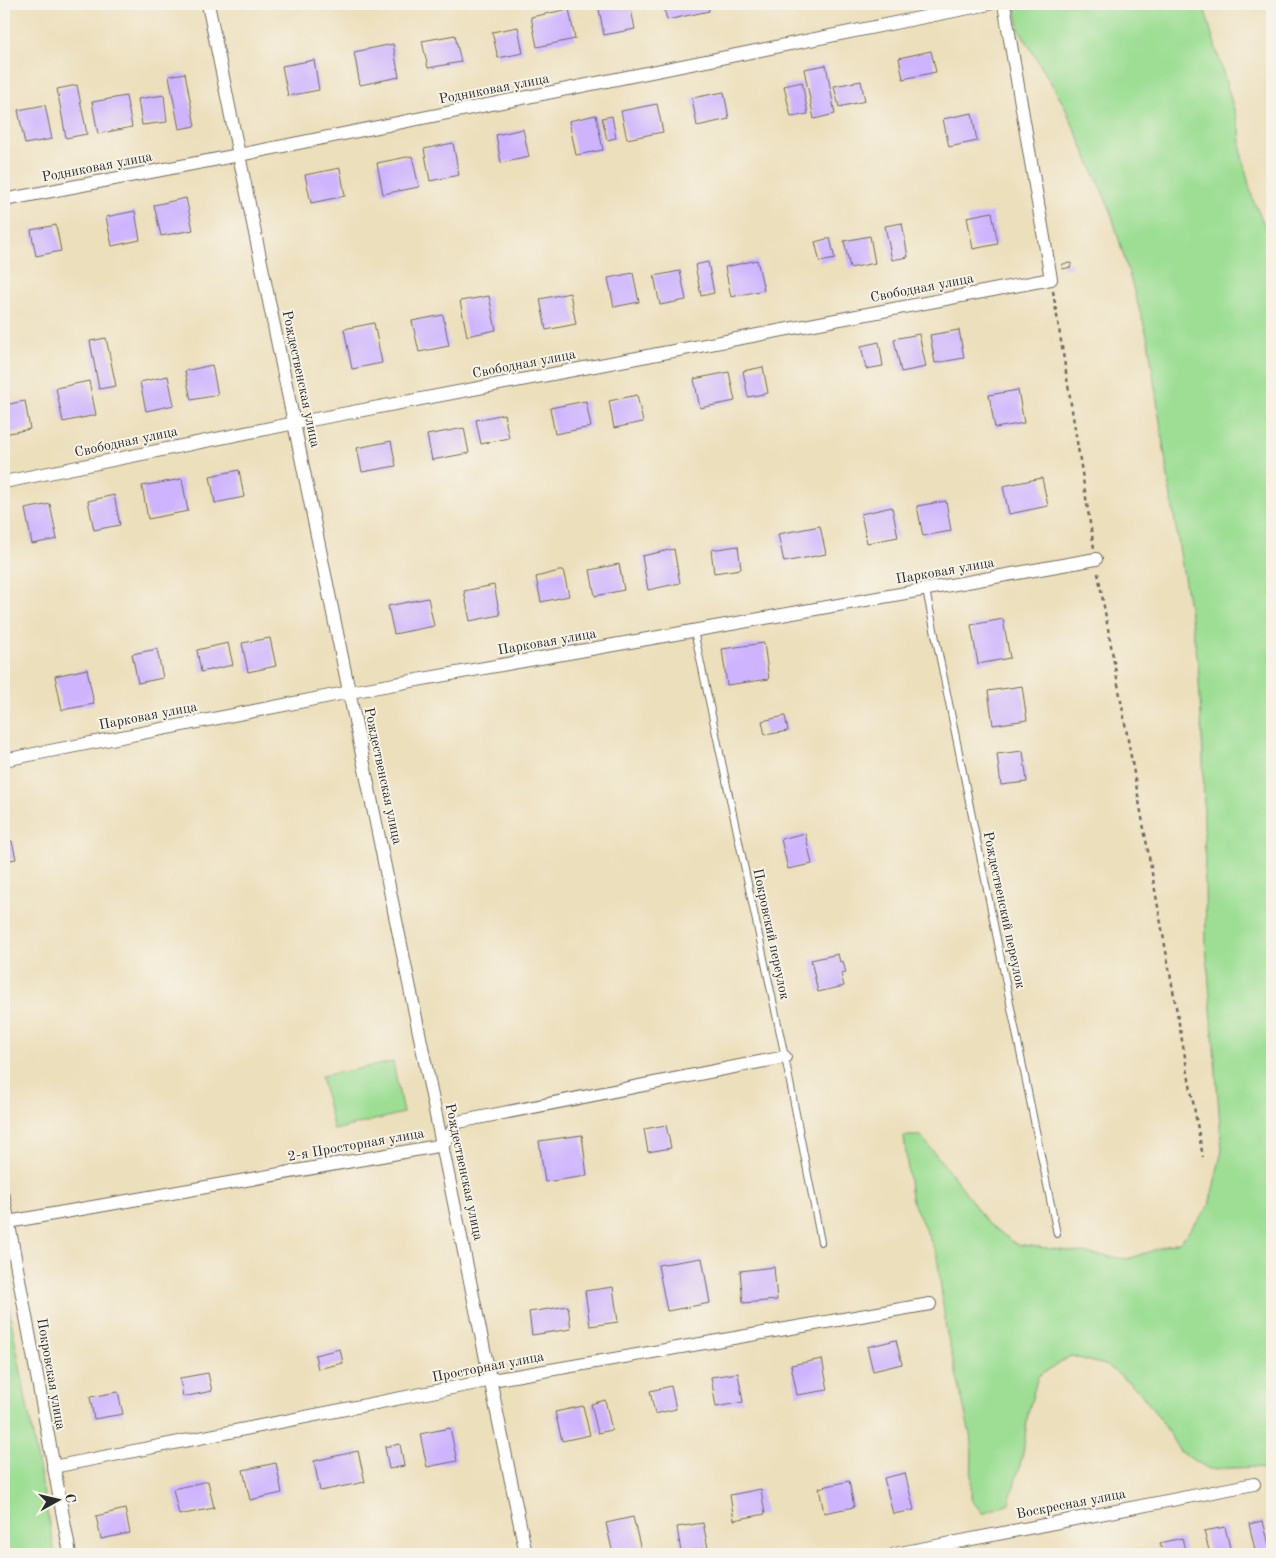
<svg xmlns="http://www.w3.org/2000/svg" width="1276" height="1558" font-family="'Old Standard TT',serif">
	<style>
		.green { fill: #9dde94; stroke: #648460 }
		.building { fill: #ceb4ff }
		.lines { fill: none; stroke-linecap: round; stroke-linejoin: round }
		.lane-casing { stroke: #6f6a5e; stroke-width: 8 }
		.street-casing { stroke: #6f6a5e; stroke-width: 14 }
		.path { stroke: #6f6a5e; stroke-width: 2.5; stroke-dasharray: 4 4; stroke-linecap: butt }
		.lane { stroke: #fff; stroke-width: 6 }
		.street { stroke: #fff; stroke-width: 12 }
		.labels { text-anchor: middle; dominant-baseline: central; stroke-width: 4; stroke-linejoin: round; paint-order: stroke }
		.street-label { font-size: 14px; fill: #2b2b2b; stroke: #f7f3e8 }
	</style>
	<rect width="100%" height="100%" fill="#f7f3e8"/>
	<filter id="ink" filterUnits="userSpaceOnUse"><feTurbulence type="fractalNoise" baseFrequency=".02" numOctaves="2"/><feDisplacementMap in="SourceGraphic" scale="10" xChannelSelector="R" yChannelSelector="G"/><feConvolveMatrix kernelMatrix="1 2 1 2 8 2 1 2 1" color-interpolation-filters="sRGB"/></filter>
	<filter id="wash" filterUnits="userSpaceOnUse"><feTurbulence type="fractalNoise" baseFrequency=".0096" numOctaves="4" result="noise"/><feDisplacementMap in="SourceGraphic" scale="20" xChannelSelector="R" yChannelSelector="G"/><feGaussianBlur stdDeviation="1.12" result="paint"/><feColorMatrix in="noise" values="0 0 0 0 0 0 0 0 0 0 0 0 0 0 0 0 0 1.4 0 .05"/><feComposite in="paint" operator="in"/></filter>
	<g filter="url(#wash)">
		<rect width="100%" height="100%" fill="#ecdfbc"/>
		<g class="green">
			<path d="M1015 4H1203L1240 130 1242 157 1253 200 1272 242V1473L1257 1467 1209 1469 1180 1452 1163 1423 1139 1391 1108 1366 1071 1356 1038 1376 1028 1413 1023 1454 1009 1503 983 1514 971 1499 972 1443 946 1329 937 1255 911 1198 904 1136H921L962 1187 986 1222 1016 1244 1127 1259 1181 1241 1209 1206 1222 1150 1206 945 1203 756 1198 662 1171 498 1148 339 1110 209 1064 105 1019 29Z"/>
			<path d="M393 1062 403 1113 334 1130 321 1076Z"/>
			<path d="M4 1282 55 1554H4Z"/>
		</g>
		<g id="blocks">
			<g class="building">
				<path d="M598 4H630L635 29 604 35Z"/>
				<path d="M663 4H708L709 11 667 20Z"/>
				<path d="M729 4H746L747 5 730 8Z"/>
				<path d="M569 9 575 39 537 47 531 17Z"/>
				<path d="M518 27 523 53 498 58 492 32Z"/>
				<path d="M455 35 461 62 428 68 422 41Z"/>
				<path d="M393 44 399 77 360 85 354 52Z"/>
				<path d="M931 51 936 72 903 79 899 58Z"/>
				<path d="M314 60 319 90 288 96 282 66Z"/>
				<path d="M826 65 835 114 814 119 804 69Z"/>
				<path d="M185 73 195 126 179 129 169 76Z"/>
				<path d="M861 81 865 101 839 107 834 86Z"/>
				<path d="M802 82 808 114 791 117 784 86Z"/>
				<path d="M77 85 87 134 66 138 57 89Z"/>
				<path d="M724 92 729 119 697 126 692 98Z"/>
				<path d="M164 95 167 122 142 125 138 99Z"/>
				<path d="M126 96 132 127 98 134 92 102Z"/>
				<path d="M657 104 663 132 627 139 621 111Z"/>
				<path d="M45 105 52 139 25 144 18 110Z"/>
				<path d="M972 113 977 141 949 147 943 119Z"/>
				<path d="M596 115 603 150 576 155 569 121Z"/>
				<path d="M612 116 616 138 607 140 602 118Z"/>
				<path d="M4 124 8 143 4 144Z"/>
				<path d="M523 129 529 157 501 163 496 135Z"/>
				<path d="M453 143 459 175 430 181 424 149Z"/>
				<path d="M412 156 419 187 383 194 377 163Z"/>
				<path d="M340 168 345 196 311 203 305 175Z"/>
				<path d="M186 198 193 230 161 236 154 205Z"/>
				<path d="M135 211 140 240 112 246 106 217Z"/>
				<path d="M992 212 998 244 973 249 967 217Z"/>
				<path d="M902 223 908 257 892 260 885 226Z"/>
				<path d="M56 225 61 251 36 256 31 230Z"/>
				<path d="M870 236 875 263 850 268 844 241Z"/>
				<path d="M830 238 835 259 820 262 815 242Z"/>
				<path d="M757 260 764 290 731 297 725 267Z"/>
				<path d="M708 262 714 293 701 296 695 265Z"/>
				<path d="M1071 263V267L1063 269 1062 264Z"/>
				<path d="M680 271 686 300 660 305 654 276Z"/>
				<path d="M633 273 639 302 614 307 608 278Z"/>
				<path d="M570 293 576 324 546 330 540 299Z"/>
				<path d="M489 296 496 330 467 336 460 301Z"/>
				<path d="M443 315 449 346 419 352 412 321Z"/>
				<path d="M374 323 382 363 352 369 344 329Z"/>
				<path d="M959 330 964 358 935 363 930 335Z"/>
				<path d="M919 334 926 367 901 372 894 339Z"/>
				<path d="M106 338 116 386 99 389 90 341Z"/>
				<path d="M879 342 883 366 866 369 861 346Z"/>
				<path d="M212 365 218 395 191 400 185 371Z"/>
				<path d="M763 367 768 393 748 397 743 371Z"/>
				<path d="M729 372 735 401 700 408 694 379Z"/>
				<path d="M168 376 174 405 146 411 140 382Z"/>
				<path d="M89 381 96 415 63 422 56 388Z"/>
				<path d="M1018 390 1024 423 995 428 989 395Z"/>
				<path d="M637 395 643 422 614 428 609 401Z"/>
				<path d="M25 401 30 429 4 434V405Z"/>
				<path d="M586 401 591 427 555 434 550 408Z"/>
				<path d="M504 414 509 438 481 444 476 420Z"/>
				<path d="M464 428 469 453 432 460 427 435Z"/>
				<path d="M391 441 396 466 362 472 357 448Z"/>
				<path d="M239 470 244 497 215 503 210 476Z"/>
				<path d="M1042 478 1048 506 1009 514 1003 486Z"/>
				<path d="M182 479 188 511 148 519 142 486Z"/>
				<path d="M114 495 120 525 94 530 88 501Z"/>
				<path d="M946 501 951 531 923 536 917 506Z"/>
				<path d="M50 504 57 539 32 544 25 509Z"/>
				<path d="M892 507 898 537 867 543 861 514Z"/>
				<path d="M820 526 826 554 784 562 778 534Z"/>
				<path d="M738 546 741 569 714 573 711 550Z"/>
				<path d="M674 549 680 583 648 590 642 556Z"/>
				<path d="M619 564 624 590 595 596 590 570Z"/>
				<path d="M563 570 569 596 541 602 536 577Z"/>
				<path d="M494 585 500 615 470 621 464 591Z"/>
				<path d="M428 598 434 626 394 634 388 606Z"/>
				<path d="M1003 619 1010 658 978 664 971 625Z"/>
				<path d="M270 638 276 666 248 672 242 643Z"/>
				<path d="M228 643 233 665 201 672 197 650Z"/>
				<path d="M764 643 769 679 727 685 722 649Z"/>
				<path d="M157 649 163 678 138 683 132 654Z"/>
				<path d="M87 669 94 704 62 710 55 676Z"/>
				<path d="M1022 686 1027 720 993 725 988 691Z"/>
				<path d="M785 716 788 731 765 735 762 721Z"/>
				<path d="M1023 751 1027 782 1001 785 997 754Z"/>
				<path d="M805 833 812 864 788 869 781 839Z"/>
				<path d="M12 841 16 859 4 861V843Z"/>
				<path d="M838 954 840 962 843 961 846 973 841 974 844 986 818 992 811 960Z"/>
				<path d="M666 1125 671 1148 648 1152 644 1129Z"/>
				<path d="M582 1135 587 1176 545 1182 539 1141Z"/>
				<path d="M702 1258 710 1303 667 1311 658 1265Z"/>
				<path d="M774 1267 777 1300 743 1303 740 1271Z"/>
				<path d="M613 1287 618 1322 590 1326 585 1291Z"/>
				<path d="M568 1306 571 1329 532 1335 529 1312Z"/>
				<path d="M896 1340 902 1364 873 1371 867 1347Z"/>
				<path d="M340 1349 343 1363 318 1369 315 1355Z"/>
				<path d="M822 1359 828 1390 797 1395 791 1365Z"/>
				<path d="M208 1373 212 1391 183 1397 180 1378Z"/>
				<path d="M738 1373 743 1402 716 1407 711 1377Z"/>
				<path d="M671 1386 676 1409 655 1414 650 1391Z"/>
				<path d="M118 1392 123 1414 94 1419 90 1397Z"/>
				<path d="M605 1400 612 1430 598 1433 591 1404Z"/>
				<path d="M583 1406 590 1435 562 1441 555 1412Z"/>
				<path d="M450 1428 457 1461 427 1467 420 1434Z"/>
				<path d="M400 1444 404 1466 389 1469 385 1447Z"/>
				<path d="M358 1451 365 1482 320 1491 314 1461Z"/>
				<path d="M276 1463 282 1493 250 1500 243 1470Z"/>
				<path d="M905 1473 914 1510 893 1514 884 1478Z"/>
				<path d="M208 1481 214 1508 179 1515 173 1489Z"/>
				<path d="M849 1481 854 1507 824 1513 819 1488Z"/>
				<path d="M761 1489 765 1514 734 1520 730 1495Z"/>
				<path d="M125 1509 130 1533 101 1539 96 1516Z"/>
				<path d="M633 1517 641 1550 613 1554 606 1523Z"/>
				<path d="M1263 1521 1271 1553 1256 1554 1249 1524Z"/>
				<path d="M703 1523 708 1548 681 1552 677 1527Z"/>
				<path d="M1225 1527 1231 1552 1210 1554 1204 1531Z"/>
				<path d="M1182 1538 1186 1554H1163L1160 1543Z"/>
				<path d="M1108 1550 1109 1554H1092V1553Z"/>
			</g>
		</g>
	</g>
	<g filter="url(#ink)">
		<use href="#blocks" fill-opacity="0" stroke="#6f6a5e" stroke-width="1"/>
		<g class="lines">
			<g class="lane-casing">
				<g id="lane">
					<path d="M926 590 1057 1234"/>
					<path d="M694 631 785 1057 821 1242"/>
				</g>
			</g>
			<g class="street-casing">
				<g id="street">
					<path d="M208 4 526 1554"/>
					<path d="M4 200 239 155 989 4"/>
					<path d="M4 482 295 423 1051 279 1004 4"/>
					<path d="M4 760 350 692 1096 559"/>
					<path d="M4 1198 70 1554"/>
					<path d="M8 1222 443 1145 458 1122 785 1057"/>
					<path d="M53 1467 492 1380 930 1304"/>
					<path d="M895 1554 1254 1484"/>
				</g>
			</g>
			<g class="path">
				<path d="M1053 291 1094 548"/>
				<path d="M1098 573 1203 1157"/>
			</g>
			<use href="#lane" class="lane"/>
			<use href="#street" class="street"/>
		</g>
	</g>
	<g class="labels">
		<g class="street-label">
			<text transform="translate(494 89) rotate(-11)">Родниковая улица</text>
			<text transform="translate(97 167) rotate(-11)">Родниковая улица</text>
			<text transform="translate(922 288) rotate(-11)">Свободная улица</text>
			<text transform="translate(524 364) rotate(-11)">Свободная улица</text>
			<text transform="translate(301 379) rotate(78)">Рождественская улица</text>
			<text transform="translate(126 442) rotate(-12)">Свободная улица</text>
			<text transform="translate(945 571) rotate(-10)">Парковая улица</text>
			<text transform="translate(547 642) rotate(-10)">Парковая улица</text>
			<text transform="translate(148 716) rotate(-11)">Парковая улица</text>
			<text transform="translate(383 776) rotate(78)">Рождественская улица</text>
			<text transform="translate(1004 910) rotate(78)">Рождественский переулок</text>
			<text transform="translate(771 934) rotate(78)">Покровский переулок</text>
			<text transform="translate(356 1145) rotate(-10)">2-я Просторная улица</text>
			<text transform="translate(464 1172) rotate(78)">Рождественская улица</text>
			<text transform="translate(488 1367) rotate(-11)">Просторная улица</text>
			<text transform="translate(51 1374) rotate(80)">Покровская улица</text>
			<text transform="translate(1071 1504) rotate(-11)">Воскресная улица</text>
		</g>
	</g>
	<rect width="1276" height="1558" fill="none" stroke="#f7f3e8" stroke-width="20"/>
	<g transform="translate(58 1500) rotate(82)" stroke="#f7f3e8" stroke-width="4" paint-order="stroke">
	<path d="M0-4L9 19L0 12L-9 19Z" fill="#2b2b2b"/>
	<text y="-8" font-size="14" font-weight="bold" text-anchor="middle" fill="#2b2b2b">С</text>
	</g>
</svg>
